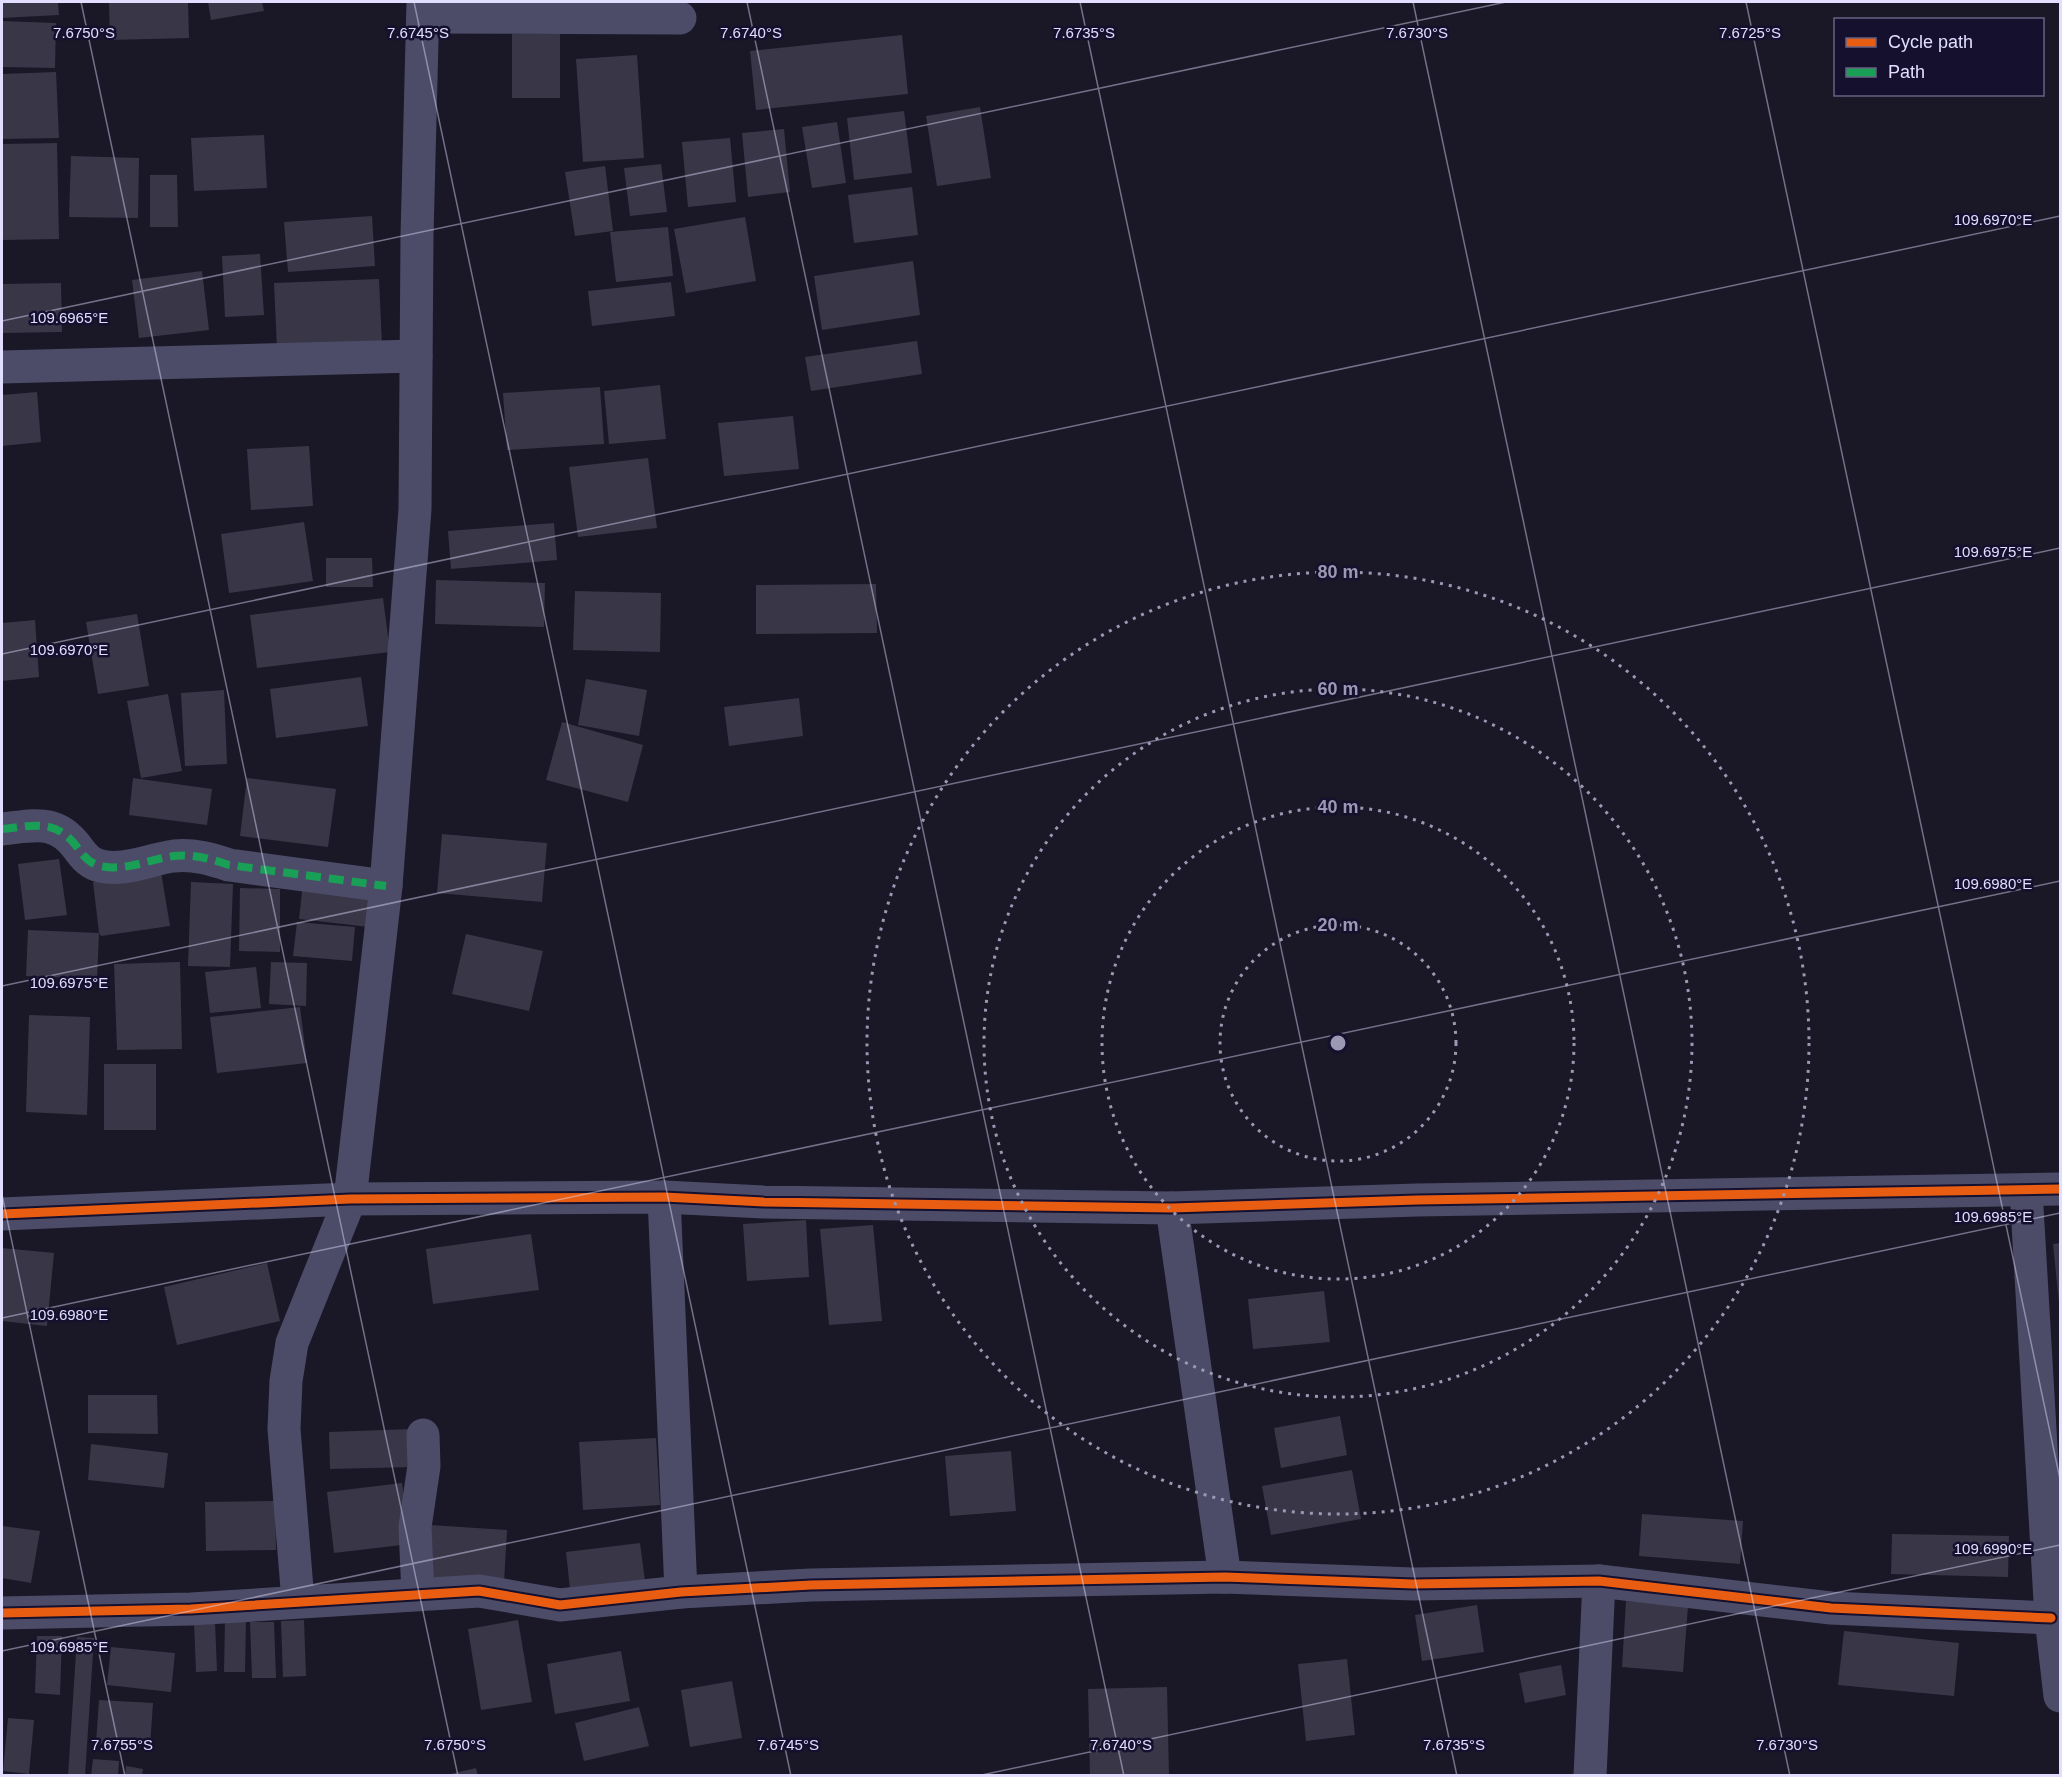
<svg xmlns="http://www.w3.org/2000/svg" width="2062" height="1777" font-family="Arial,sans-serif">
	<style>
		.building { fill: #393648 }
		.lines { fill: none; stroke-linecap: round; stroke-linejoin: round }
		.minor { stroke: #4c4c68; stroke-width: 33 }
		.tertiary { stroke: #4c4c68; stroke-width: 33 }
		.quiet { stroke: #1a9f57; stroke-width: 8; stroke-dasharray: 15 8; stroke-linecap: butt }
		.cycleway-casing { stroke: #15102e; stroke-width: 13 }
		.cycleway { stroke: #e95d12; stroke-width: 9 }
		.ticks { fill: none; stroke: #e1deff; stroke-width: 1.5; stroke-opacity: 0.45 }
		.ring { fill: none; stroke: #9b98b3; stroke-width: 3; stroke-dasharray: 3 6 }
		.ticks-label { font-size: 15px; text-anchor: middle; fill: #e1deff; stroke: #15102e; stroke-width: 5; stroke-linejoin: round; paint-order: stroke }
		.centre { fill: #9b98b3; stroke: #15102e; stroke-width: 3 }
		.ring-label { font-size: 18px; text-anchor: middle; font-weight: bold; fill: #9b98b3; stroke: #15102e; stroke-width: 5; stroke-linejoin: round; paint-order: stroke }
	</style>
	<rect width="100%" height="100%" fill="#1a1727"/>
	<g class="building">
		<path d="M2 2H58L59 15 2 18Z"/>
		<path d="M109 2H188L189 38 110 40Z"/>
		<path d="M208 2H262L264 11 211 20Z"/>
		<path d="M2 21 56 23 55 68 2 67Z"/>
		<rect x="512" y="34" width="48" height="64"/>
		<path d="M902 35 908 94 756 110 750 51Z"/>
		<path d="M637 55 644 158 583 162 576 59Z"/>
		<path d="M56 72 59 138 2 139V74Z"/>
		<path d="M980 107 991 178 937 186 926 116Z"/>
		<path d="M904 111 912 173 854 180 847 118Z"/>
		<path d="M837 122 846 183 812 188 802 127Z"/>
		<path d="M784 129 790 192 748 197 742 133Z"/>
		<path d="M264 135 267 188 194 191 191 138Z"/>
		<path d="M730 138 736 202 688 207 682 142Z"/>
		<path d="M57 143 59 239 2 240V144Z"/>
		<path d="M71 156 139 158 138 218 69 217Z"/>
		<path d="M661 164 667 212 630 216 624 168Z"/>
		<path d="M605 166 613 231 575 236 565 172Z"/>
		<path d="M150 175H177L178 227H150Z"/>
		<path d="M912 187 918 235 854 243 848 195Z"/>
		<path d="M372 216 375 266 288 272 284 222Z"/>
		<path d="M745 217 756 281 686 293 674 229Z"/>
		<path d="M668 227 673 276 616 282 610 232Z"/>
		<path d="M260 254 264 315 225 317 222 256Z"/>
		<path d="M913 261 920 315 822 330 814 276Z"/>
		<path d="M202 271 209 330 139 338 132 280Z"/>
		<path d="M379 279 382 345 277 349 274 283Z"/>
		<path d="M671 282 675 316 592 326 588 291Z"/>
		<path d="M61 283 62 332 2 333V284Z"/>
		<path d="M917 341 922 374 811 391 805 357Z"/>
		<path d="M660 385 666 439 609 444 604 391Z"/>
		<path d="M600 387 604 444 507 450 503 393Z"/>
		<path d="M37 392 41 442 2 446V395Z"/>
		<path d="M793 416 799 469 724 476 718 423Z"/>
		<path d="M309 446 313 506 251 510 247 449Z"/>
		<path d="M648 458 657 528 578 537 569 467Z"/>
		<path d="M304 522 313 581 229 593 221 534Z"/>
		<path d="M554 523 557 560 451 569 448 531Z"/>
		<path d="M326 558H372L373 587H326Z"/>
		<path d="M436 580 545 583 544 627 435 624Z"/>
		<path d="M876 584 877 633 756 634V585Z"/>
		<path d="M575 591 661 593 660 652 573 650Z"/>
		<path d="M383 598 390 652 257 668 250 615Z"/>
		<path d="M137 614 149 686 98 694 86 622Z"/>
		<path d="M35 620 39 677 2 681V623Z"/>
		<path d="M361 677 368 726 276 738 270 689Z"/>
		<path d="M586 679 647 690 639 736 578 725Z"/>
		<path d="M224 690 227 764 185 766 181 693Z"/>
		<path d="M168 694 182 771 141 778 127 701Z"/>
		<path d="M799 698 803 736 729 746 724 707Z"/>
		<path d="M562 722 643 745 628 802 546 780Z"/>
		<path d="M133 778 212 789 207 825 129 815Z"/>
		<path d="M247 778 336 789 328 847 240 836Z"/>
		<path d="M442 834 547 843 542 902 437 893Z"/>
		<path d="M59 859 67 915 25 920 18 864Z"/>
		<path d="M161 872 170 926 101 936 99 933 93 882Z"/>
		<path d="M191 882 233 884 230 967 188 966Z"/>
		<path d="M303 883 373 891 369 927 299 919Z"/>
		<path d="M240 888 280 889V952L239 951Z"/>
		<path d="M297 922 355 927 352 961 293 956Z"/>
		<path d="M28 930 99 933 97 979 26 976Z"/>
		<path d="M466 934 543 951 529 1011 452 994Z"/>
		<path d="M180 962 182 1049 117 1050 114 964Z"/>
		<path d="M271 962 307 963 306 1006 269 1004Z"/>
		<path d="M256 967 261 1008 210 1013 205 972Z"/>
		<path d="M300 1007 307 1063 217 1073 210 1017Z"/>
		<path d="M29 1015 90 1017 87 1115 26 1112Z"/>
		<rect x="104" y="1064" width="52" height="66"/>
		<path d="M806 1220 809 1277 747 1281 743 1224Z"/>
		<path d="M873 1225 882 1321 829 1325 820 1229Z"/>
		<path d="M531 1234 539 1290 433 1304 426 1249Z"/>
		<path d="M2060 1243V1303H2059L2053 1244Z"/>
		<path d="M2 1248 54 1253 47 1326 2 1321Z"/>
		<path d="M267 1263 280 1321 177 1345 164 1287Z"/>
		<path d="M1324 1291 1330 1342 1253 1349 1248 1299Z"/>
		<path d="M88 1395H157L158 1434 88 1433Z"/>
		<path d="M1340 1416 1347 1455 1281 1468 1274 1428Z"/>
		<path d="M412 1429 414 1467 330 1469 329 1432Z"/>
		<path d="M656 1438 660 1505 583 1510 579 1442Z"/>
		<path d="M91 1444 168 1453 164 1488 88 1480Z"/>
		<path d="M1011 1451 1016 1511 950 1516 945 1456Z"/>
		<path d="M1352 1470 1361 1519 1271 1535 1262 1486Z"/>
		<path d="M402 1483 410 1544 334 1553 327 1492Z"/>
		<path d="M275 1501 276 1550 206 1551 205 1502Z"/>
		<path d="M1642 1514 1743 1521 1740 1564 1639 1556Z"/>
		<path d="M430 1525 507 1530 504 1583 427 1578Z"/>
		<path d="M2 1526 40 1531 31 1583 2 1578Z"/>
		<path d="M1892 1534 2009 1536 2008 1577 1891 1574Z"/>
		<path d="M640 1543 645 1581 570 1589 566 1552Z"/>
		<path d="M1626 1601 1688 1606 1683 1672 1622 1667Z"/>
		<path d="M1477 1605 1484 1652 1422 1661 1415 1615Z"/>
		<path d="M225 1620H246L245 1672H224Z"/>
		<path d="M304 1620 306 1676 283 1677 281 1621Z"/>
		<path d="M518 1620 532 1702 481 1710 468 1629Z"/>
		<path d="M215 1621 217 1671 196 1672 194 1622Z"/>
		<path d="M250 1622H274L276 1678H252Z"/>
		<path d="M1844 1631 1959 1643 1954 1696 1838 1685Z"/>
		<path d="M37 1636H62L60 1695 35 1693Z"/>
		<path d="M77 1637 94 1638 85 1776H68Z"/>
		<path d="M111 1647 175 1653 171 1692 107 1685Z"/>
		<path d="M621 1651 630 1701 555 1714 547 1664Z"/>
		<path d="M1347 1659 1355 1735 1306 1741 1298 1664Z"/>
		<path d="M1561 1665 1566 1695 1525 1703 1519 1673Z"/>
		<path d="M732 1681 742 1738 690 1747 681 1690Z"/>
		<path d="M1167 1687 1169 1776H1090L1088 1689Z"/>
		<path d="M99 1700 153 1703 150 1747 96 1743Z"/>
		<path d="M639 1707 649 1746 584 1761 575 1723Z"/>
		<path d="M8 1718 34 1720 29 1774 3 1771Z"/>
		<path d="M93 1759 119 1761 118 1776H91Z"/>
		<path d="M126 1766 143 1769 142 1776H125Z"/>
		<path d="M476 1768 478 1776H446V1775Z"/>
	</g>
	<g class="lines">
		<g class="minor">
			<path d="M423 17 680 18"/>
			<path d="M2 367 416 356"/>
			<path d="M2 829C34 826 55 818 77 847 82 854 88 862 97 865 122 873 150 859 174 856 194 854 211 859 229 865L386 886"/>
			<path d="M2026 1190 2051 1618 2060 1696"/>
			<path d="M664 1197 681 1592"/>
			<path d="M1172 1208 1225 1577"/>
			<path d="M418 1594 415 1527 424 1466 423 1435"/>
			<path d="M298 1601 284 1429 286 1381 292 1343 350 1199 664 1197 764 1202 1172 1208 1417 1200 2060 1189"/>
			<path d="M2 1613 191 1609 479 1591 560 1605 681 1592 811 1585 1225 1577 1413 1584 1599 1581 1831 1608 2051 1618"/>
			<path d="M1590 1776 1599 1581"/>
		</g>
		<path class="tertiary" d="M2 1214 350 1199 386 886 415 509 417 236 423 2"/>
		<path class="quiet" d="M2 829C34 826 55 818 77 847 82 854 88 862 97 865 122 873 150 859 174 856 194 854 211 859 229 865L386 886"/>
		<g class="cycleway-casing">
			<g id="cycleway">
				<path d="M2 1214 350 1199 664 1197 764 1202 1172 1208 1417 1200 2060 1189"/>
				<path d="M2 1613 191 1609 479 1591 560 1605 681 1592 811 1585 1225 1577 1413 1584 1599 1581 1831 1608 2051 1618"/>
			</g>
		</g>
		<use href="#cycleway" class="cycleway"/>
	</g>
	<path class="ticks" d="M81 2 458 1776M414 2 791 1776M747 2 1124 1776M1080 2 1457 1776M1413 2 1790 1776M1746 2 2060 1479M2 321 1506 2M2 654 2060 216M2 986 2060 548M2 1195 125 1776M2 1318 2060 881M2 1651 2060 1213M977 1776 2060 1545"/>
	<g class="ring">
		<circle cx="1338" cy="1043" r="118"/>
		<circle cx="1338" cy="1043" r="236"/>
		<circle cx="1338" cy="1043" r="354"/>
		<circle cx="1338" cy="1043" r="471"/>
	</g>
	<g class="ticks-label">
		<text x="84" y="38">7.6750°S</text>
		<text x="418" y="38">7.6745°S</text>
		<text x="751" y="38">7.6740°S</text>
		<text x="1084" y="38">7.6735°S</text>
		<text x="1417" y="38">7.6730°S</text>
		<text x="1750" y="38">7.6725°S</text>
		<text x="1993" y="225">109.6970°E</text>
		<text x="69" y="323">109.6965°E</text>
		<text x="1993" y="557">109.6975°E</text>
		<text x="69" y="655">109.6970°E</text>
		<text x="1993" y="889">109.6980°E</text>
		<text x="69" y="988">109.6975°E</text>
		<text x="1993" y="1222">109.6985°E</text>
		<text x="69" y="1320">109.6980°E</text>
		<text x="1993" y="1554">109.6990°E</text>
		<text x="69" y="1652">109.6985°E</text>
		<text x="122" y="1750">7.6755°S</text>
		<text x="455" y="1750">7.6750°S</text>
		<text x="788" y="1750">7.6745°S</text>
		<text x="1121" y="1750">7.6740°S</text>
		<text x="1454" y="1750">7.6735°S</text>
		<text x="1787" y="1750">7.6730°S</text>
	</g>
	<circle cx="1338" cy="1043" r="9" class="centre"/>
	<g class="ring-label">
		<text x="1338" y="578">80 m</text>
		<text x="1338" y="695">60 m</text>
		<text x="1338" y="813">40 m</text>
		<text x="1338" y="931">20 m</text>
	</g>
	<rect width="2062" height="1777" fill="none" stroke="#e1deff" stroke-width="6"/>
	<rect x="1834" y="18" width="210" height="78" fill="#15102e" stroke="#676282" stroke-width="1.5"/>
	<rect x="1846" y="38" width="30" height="9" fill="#e95d12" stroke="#676282" stroke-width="1.5"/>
	<text x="1888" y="48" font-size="18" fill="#e1deff">Cycle path</text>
	<rect x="1846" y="68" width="30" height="9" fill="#1a9f57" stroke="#676282" stroke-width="1.5"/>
	<text x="1888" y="78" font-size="18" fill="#e1deff">Path</text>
</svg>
